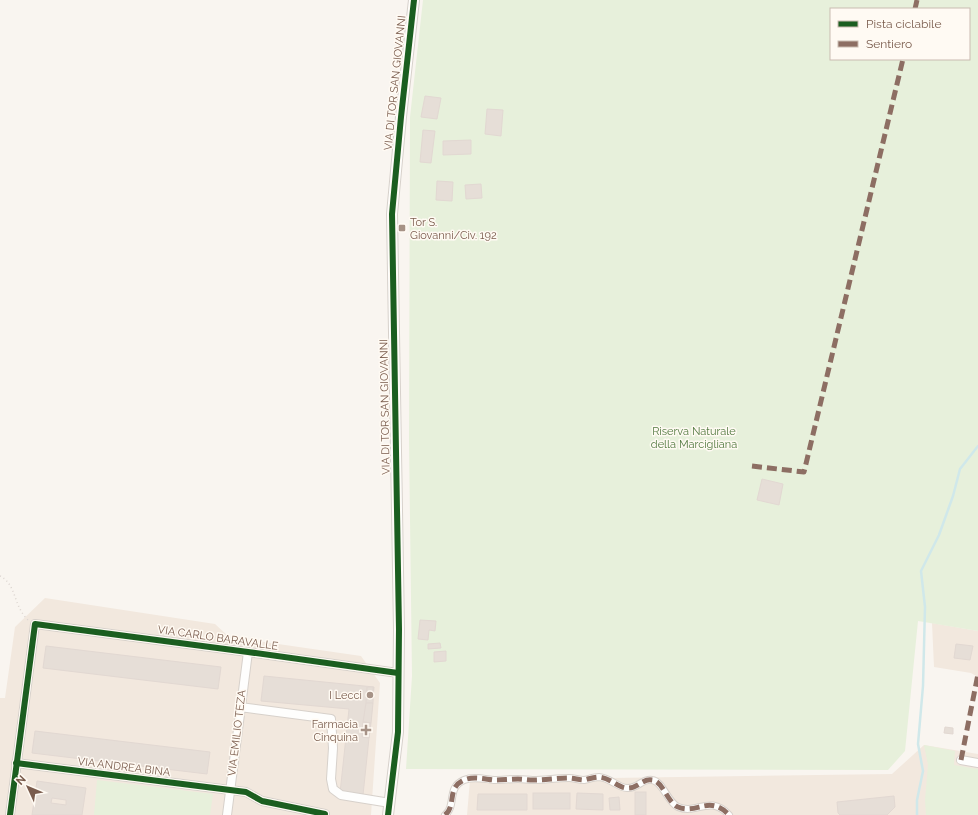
<svg xmlns="http://www.w3.org/2000/svg" width="978" height="815" font-family="Raleway,sans-serif">
	<style>
		.residential { fill: #f2e8de }
		.green { fill: #e7f0db; fill-rule: evenodd }
		.lines { fill: none; stroke-linecap: round; stroke-linejoin: round }
		.stream { stroke: #d0e8ea; stroke-width: 2.5 }
		.building { fill: #e6ded7; stroke: #e2d8d2; fill-rule: evenodd }
		.pedestrian-casing { stroke: #d7d1cb; stroke-width: 8 }
		.minor-casing { stroke: #d7d1cb; stroke-width: 10 }
		.tertiary-casing { stroke: #d7d1cb; stroke-width: 12 }
		.path { stroke: #dcd5d0; stroke-width: 1.5; stroke-dasharray: 1 3; stroke-linecap: butt }
		.pedestrian { stroke: #fefefd; stroke-width: 6 }
		.minor { stroke: #fefefd; stroke-width: 8 }
		.tertiary { stroke: #fefefd; stroke-width: 10 }
		.quiet { stroke: #8d6e63; stroke-width: 5; stroke-dasharray: 10 5; stroke-linecap: butt }
		.cycleway-casing { stroke: #fffaf3; stroke-width: 8 }
		.cycleway { stroke: #1b5e20; stroke-width: 6 }
		.poi-dot { fill: #a69286; stroke: #fffaf3; stroke-width: 1.5 }
		.labels { text-anchor: middle; dominant-baseline: central; stroke-width: 3; stroke-linejoin: round; paint-order: stroke }
		.street-label { font-size: 11px; fill: #7a5c4d; stroke: #fffaf3 }
		.poi-label { font-size: 11px; fill: #7a5c4d; stroke: #fffaf3; text-anchor: end }
		.park-label { font-size: 11px; fill: #537a41; stroke: #fffaf3 }
	</style>
	<rect width="100%" height="100%" fill="#f9f5f0"/>
	<g class="residential">
		<path d="M45 598 215 624 229 637 361 656 380 683 371 815H0V698H5L15 627Z"/>
		<path d="M932 623 978 631V677L971 673 934 667Z"/>
		<path d="M924 745 978 754V815H467L470 780 892 774Z"/>
	</g>
	<g class="green">
		<path d="M423 0H978V631L918 621 905 751 888 770 406 769 412 676 409 441 410 117ZM831 9H969V59H831Z"/>
		<path d="M924 745 955 751 954 765 978 769V815H926L925 800 928 765Z"/>
		<path d="M97 780 213 794 210 815H94Z"/>
	</g>
	<g class="lines">
		<path class="stream" d="M917 815V800L923 771 918 744 923 686 925 607 921 571 939 535 953 496 960 469 978 446"/>
	</g>
	<g class="building">
		<path d="M425 96 441 98 437 119 421 117Z"/>
		<path d="M487 109 503 110 501 136 485 134Z"/>
		<path d="M423 130 435 131 431 163 420 162Z"/>
		<path d="M471 140V154L443 155V141Z"/>
		<path d="M437 181 453 182 452 201 436 200Z"/>
		<path d="M481 184 482 198 466 199 465 185Z"/>
		<path d="M762 479 783 484 779 505 757 500Z"/>
		<path d="M420 620 436 621 435 631 429 630 428 640 418 639Z"/>
		<path d="M440 643 441 648 428 649V644Z"/>
		<path d="M956 644 973 646 970 660 954 658Z"/>
		<path d="M46 646 221 667 218 689 43 668Z"/>
		<path d="M446 651V661L434 662V652Z"/>
		<path d="M264 676 374 687 369 738 363 795 340 793 349 709 261 701Z"/>
		<path d="M367 687H373V703H366Z"/>
		<path d="M366 703H373L371 723 363 722Z"/>
		<path d="M363 722 371 723 369 738 362 737Z"/>
		<path d="M945 727 953 728V734L944 733Z"/>
		<path d="M35 731 210 752 207 774 32 753Z"/>
		<path d="M37 781 86 788 82 815H32ZM52 798 66 800V805L51 803Z"/>
		<rect x="635" y="792" width="11" height="23"/>
		<rect x="533" y="793" width="37" height="16"/>
		<path d="M577 793 603 794V810L576 809Z"/>
		<path d="M478 794H527V810H477Z"/>
		<path d="M894 796 895 807 887 815H840L838 813 837 802Z"/>
		<path d="M619 797 620 810H610L609 798Z"/>
	</g>
	<g class="lines">
		<g class="pedestrian-casing">
			<path id="pedestrian" d="M445 815C457 805 446 788 464 780 473 776 484 779 494 780 502 780 510 779 518 779 523 779 528 780 533 780 545 780 557 778 569 778 574 778 579 780 584 780 589 779 594 777 599 777 611 778 618 788 627 788 637 789 643 778 652 780 663 781 667 802 678 807 697 815 709 794 729 815"/>
		</g>
		<g class="minor-casing">
			<g id="minor">
				<path d="M240 707 331 719 333 748 331 779 333 789 341 795 390 803"/>
				<path d="M961 760 978 763"/>
				<path d="M16 763 246 792 262 801 325 814"/>
				<path d="M10 815 35 624 248 652 398 673"/>
				<path d="M227 815 248 652"/>
			</g>
		</g>
		<g class="tertiary-casing">
			<path id="tertiary" d="M388 815 398 732 399 629 392 214 401 117 414 0"/>
		</g>
		<path class="path" d="M0 576C13 582 14 598 20 609 22 613 25 617 28 620"/>
		<use href="#pedestrian" class="pedestrian"/>
		<use href="#minor" class="minor"/>
		<use href="#tertiary" class="tertiary"/>
		<g class="quiet">
			<path d="M915 9 917 0"/>
			<path d="M752 466 804 472 903 59"/>
			<path d="M961 760 978 674"/>
			<path d="M445 815C457 805 446 788 464 780 473 776 484 779 494 780 502 780 510 779 518 779 523 779 528 780 533 780 545 780 557 778 569 778 574 778 579 780 584 780 589 779 594 777 599 777 611 778 618 788 627 788 637 789 643 778 652 780 663 781 667 802 678 807 697 815 709 794 729 815"/>
		</g>
		<g class="cycleway-casing">
			<g id="cycleway">
				<path d="M16 763 246 792 262 801 325 814"/>
				<path d="M10 815 35 624 248 652 398 673"/>
				<path d="M388 815 398 732 399 629 392 214 401 117 414 0"/>
			</g>
		</g>
		<use href="#cycleway" class="cycleway"/>
	</g>
	<g class="poi-dot">
		<rect x="398" y="224" width="8" height="8" rx="2"/>
		<circle cx="370" cy="695" r="4"/>
		<path d="M364 724h4v4h4v4h-4v4h-4v-4h-4v-4h4z"/>
	</g>
	<g class="labels">
		<g class="street-label">
			<text transform="translate(395 83) rotate(-84)">VIA DI TOR SAN GIOVANNI</text>
			<text transform="translate(385 407) rotate(-91)">VIA DI TOR SAN GIOVANNI</text>
			<text transform="translate(218 638) rotate(8)">VIA CARLO BARAVALLE</text>
			<text transform="translate(237 733) rotate(-83)">VIA EMILIO TEZA</text>
			<text transform="translate(124 767) rotate(7)">VIA ANDREA BINA</text>
		</g>
		<g class="poi-label">
			<text x="410" y="222" text-anchor="start">Tor S.<tspan x="410" dy="13">Giovanni/Civ. 192</tspan></text>
			<text x="362" y="695">I Lecci</text>
			<text x="358" y="724">Farmacia<tspan x="358" dy="13">Cinquina</tspan></text>
		</g>
		<g class="park-label">
			<text x="694" y="431">Riserva Naturale<tspan x="694" dy="13">della Marcigliana</tspan></text>
		</g>
	</g>
	<rect x="830" y="8" width="140" height="52" fill="#fffaf3" stroke="#cabbb1"/>
	<rect x="838" y="21" width="20" height="6" fill="#1b5e20" stroke="#cabbb1"/>
	<text x="866" y="28" font-size="12" fill="#7a5c4d">Pista ciclabile</text>
	<rect x="838" y="41" width="20" height="6" fill="#8d6e63" stroke="#cabbb1"/>
	<text x="866" y="48" font-size="12" fill="#7a5c4d">Sentiero</text>
	<g transform="translate(28 787) rotate(314)" stroke="#fffaf3" stroke-width="3" paint-order="stroke">
	<path d="M0-3L7 15L0 10L-7 15Z" fill="#7a5c4d"/>
	<text y="-6" font-size="11" font-weight="bold" text-anchor="middle" fill="#7a5c4d">N</text>
	</g>
</svg>
